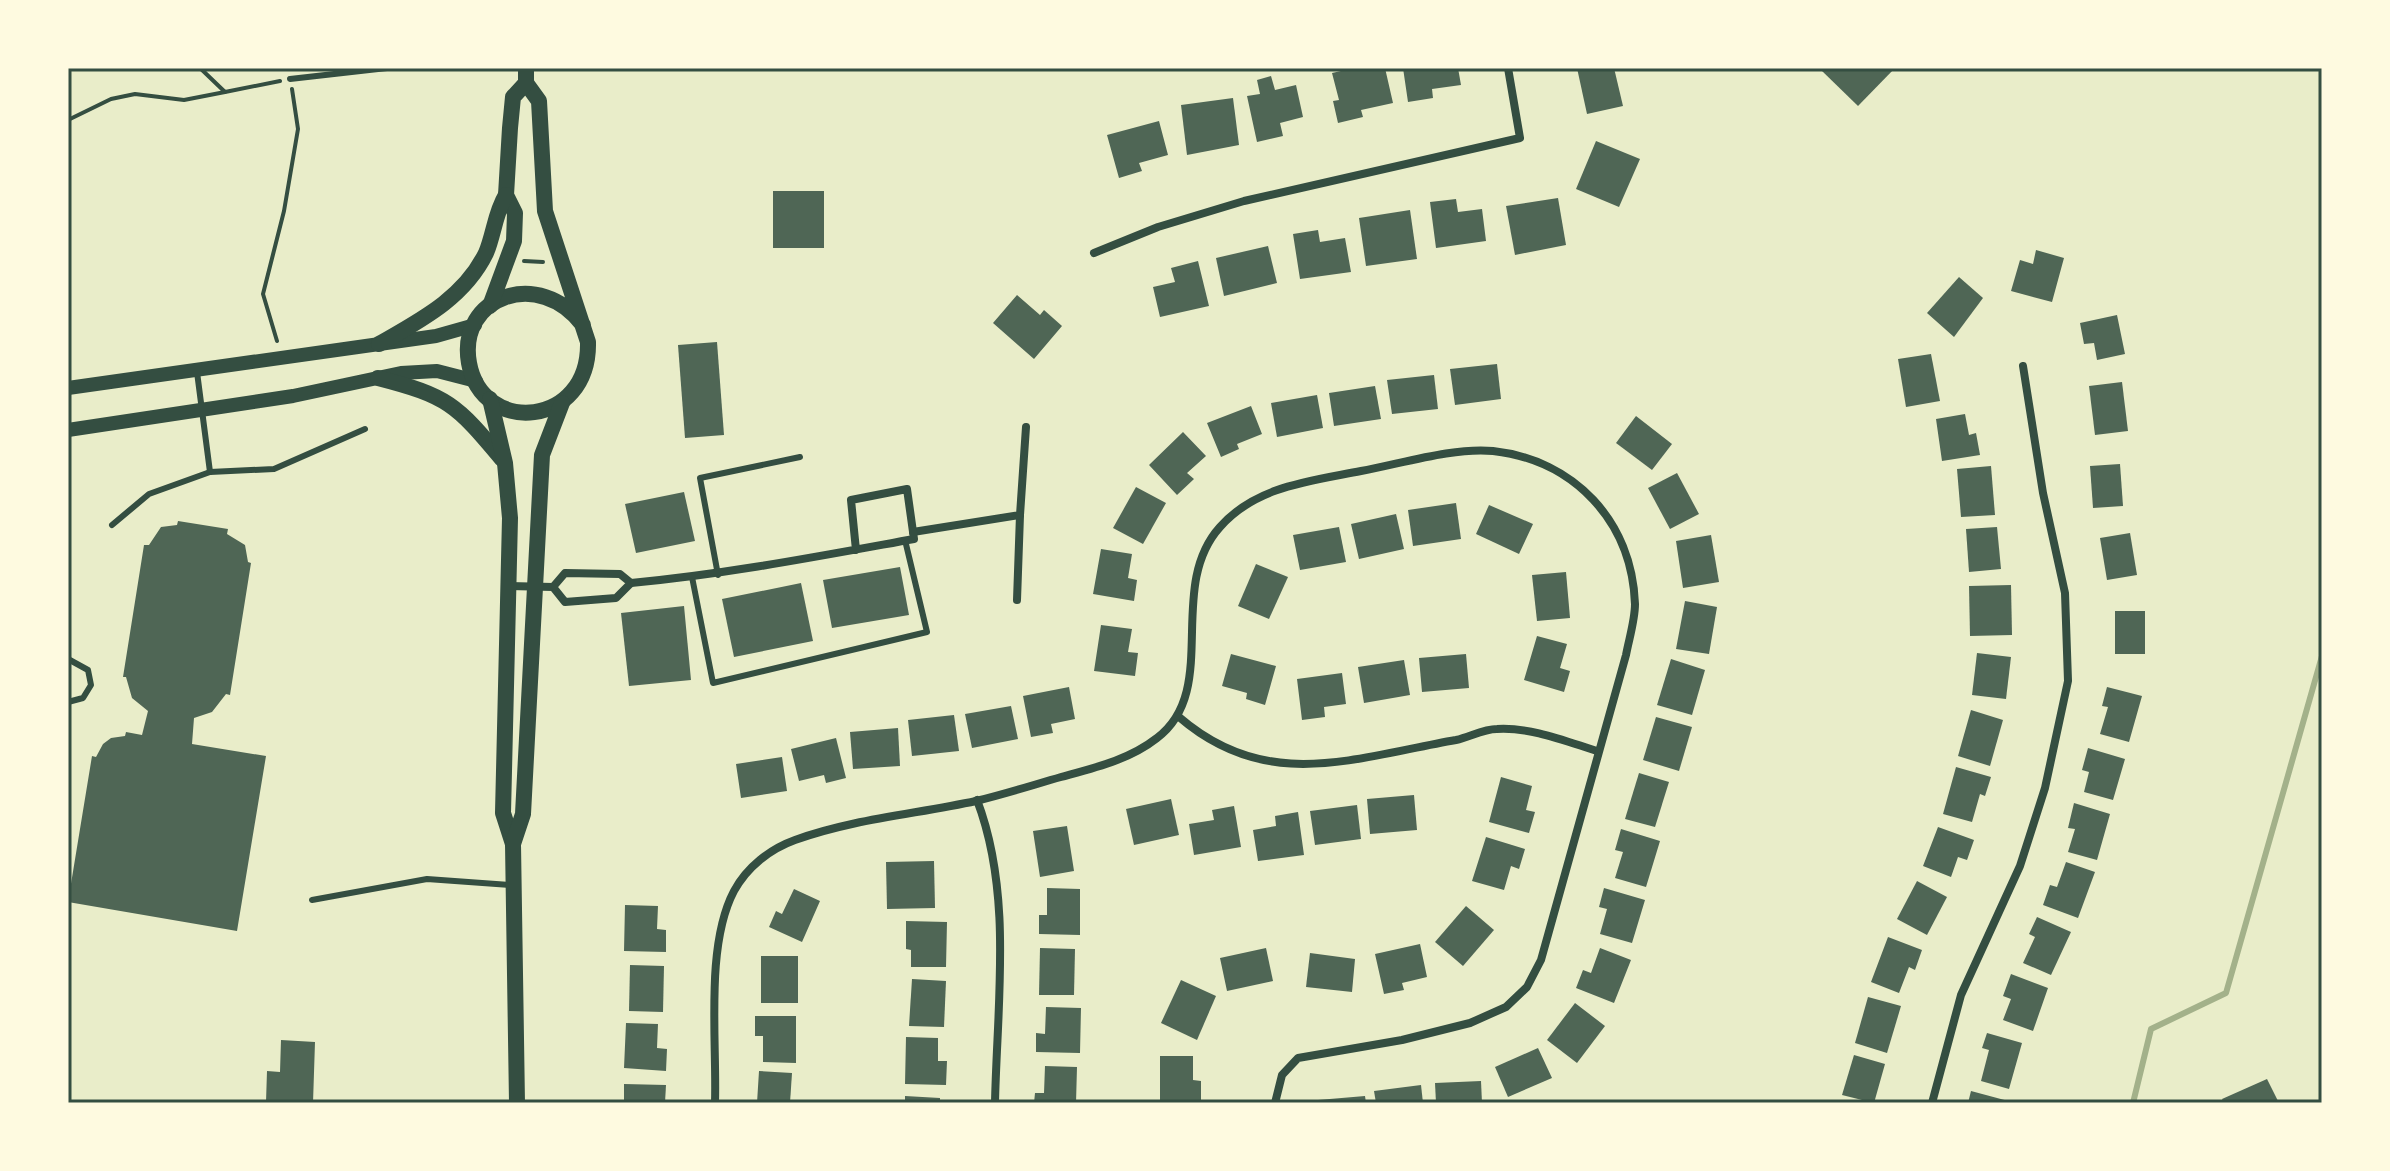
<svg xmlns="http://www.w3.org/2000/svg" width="2390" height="1171" font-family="'Libre Baskerville',serif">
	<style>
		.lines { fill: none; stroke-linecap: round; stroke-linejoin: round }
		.stream { stroke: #a3b18a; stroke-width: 6 }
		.building { fill: #4f6655 }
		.path { stroke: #344e41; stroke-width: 4 }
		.service { stroke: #344e41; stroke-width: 6 }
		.minor { stroke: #344e41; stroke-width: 8 }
		.tertiary { stroke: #344e41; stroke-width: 14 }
		.secondary { stroke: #344e41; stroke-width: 16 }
		.neatline { fill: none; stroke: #344e41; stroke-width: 3 }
	</style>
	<rect width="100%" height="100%" fill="#e9edc9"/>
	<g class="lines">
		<path class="stream" d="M2133 1103 2151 1029 2226 993 2322 656"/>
	</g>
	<g class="building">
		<path d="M1354 68H1385L1393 103 1361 110 1363 117 1338 123 1333 101 1339 100 1332 73Z"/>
		<path d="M1403 68H1458L1461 85 1432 89 1433 98 1408 102Z"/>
		<path d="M1577 68H1614L1623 106 1587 114Z"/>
		<path d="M1823 68H1895L1858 106 1821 70Z"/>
		<path d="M1271 76 1275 90 1296 85 1303 117 1280 123 1283 136 1257 142 1247 96 1260 94 1257 80Z"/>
		<path d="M1233 98 1239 145 1187 155 1181 105Z"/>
		<path d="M1159 121 1168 155 1139 163 1142 171 1119 178 1107 135Z"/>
		<path d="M1596 141 1640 159 1619 207 1576 189Z"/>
		<rect x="773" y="191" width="51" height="57"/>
		<path d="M1558 198 1566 245 1515 255 1506 206Z"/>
		<path d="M1456 199 1458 212 1482 209 1486 241 1436 248 1430 202Z"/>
		<path d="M1410 210 1417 259 1366 266 1359 218Z"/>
		<path d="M1318 230 1320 242 1345 238 1351 272 1300 279 1293 234Z"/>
		<path d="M1268 246 1277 283 1224 296 1216 258Z"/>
		<path d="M2036 250 2064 258 2052 302 2011 291 2020 260 2033 264Z"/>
		<path d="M1198 261 1209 306 1160 317 1153 287 1175 282 1171 268Z"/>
		<path d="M1959 277 1983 298 1954 337 1927 313Z"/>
		<path d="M1017 295 1040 315 1044 310 1062 326 1034 359 993 323Z"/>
		<path d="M2117 315 2125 354 2097 360 2094 343 2084 344 2080 323Z"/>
		<path d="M717 342 724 435 685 438 678 345Z"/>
		<path d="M1931 354 1940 401 1906 407 1898 359Z"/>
		<path d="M1497 364 1501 399 1455 405 1450 369Z"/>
		<path d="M1434 375 1438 409 1392 414 1387 380Z"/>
		<path d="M2122 382 2128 431 2095 435 2089 386Z"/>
		<path d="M1375 386 1381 419 1334 426 1329 393Z"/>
		<path d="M1317 395 1323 428 1277 437 1271 403Z"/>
		<path d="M1251 406 1262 434 1237 444 1239 449 1221 457 1207 423Z"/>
		<path d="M1965 414 1969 435 1976 433 1980 455 1942 461 1936 419Z"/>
		<path d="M1636 416 1672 444 1652 470 1616 443Z"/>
		<path d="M1183 432 1206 456 1187 473 1194 479 1177 495 1149 465Z"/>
		<path d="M2120 464 2123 506 2093 508 2090 466Z"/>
		<path d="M1991 466 1995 515 1961 517 1957 469Z"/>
		<path d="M1677 473 1699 514 1670 529 1648 488Z"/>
		<path d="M1136 487 1166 503 1143 544 1113 528Z"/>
		<path d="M684 492 695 541 636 553 625 504Z"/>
		<path d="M1456 503 1461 539 1413 546 1408 510Z"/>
		<path d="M1489 505 1533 524 1519 554 1476 534Z"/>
		<path d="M1396 514 1404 549 1359 559 1351 524Z"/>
		<path d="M178 521 228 529 227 534 245 545 248 562 251 563 230 695 226 694 212 712 194 718 192 744 266 756 237 931 68 902 92 756 96 757 103 744 111 738 125 736 126 732 142 735 148 711 132 698 126 677H123L144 545H149L161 527 177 525Z"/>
		<path d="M1339 527 1346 562 1300 570 1293 535Z"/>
		<path d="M1997 527 2001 569 1969 572 1966 529Z"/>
		<path d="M2130 533 2137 575 2107 580 2100 538Z"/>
		<path d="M1711 535 1719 582 1683 588 1676 541Z"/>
		<path d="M1101 549 1132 554 1128 578 1137 580 1134 601 1093 594Z"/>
		<path d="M1256 564 1288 577 1269 619 1238 606Z"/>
		<path d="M900 567 909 615 832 628 823 580Z"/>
		<path d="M1566 572 1570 618 1537 621 1532 575Z"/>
		<path d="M801 583 813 641 734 657 722 599Z"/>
		<path d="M2011 585 2012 635 1970 636 1969 586Z"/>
		<path d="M1685 601 1717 607 1709 654 1676 649Z"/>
		<path d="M684 606 691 680 629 686 621 613Z"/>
		<rect x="2115" y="611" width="30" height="43"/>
		<path d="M1101 625 1132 629 1128 652 1138 653 1135 676 1094 671Z"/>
		<path d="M1537 636 1567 644 1560 668 1570 671 1564 692 1524 680Z"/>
		<path d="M1977 653 2011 657 2006 699 1972 695Z"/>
		<path d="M1231 654 1276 666 1265 705 1246 699 1247 693 1222 686Z"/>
		<path d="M1466 654 1469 688 1422 692 1419 658Z"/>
		<path d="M1671 659 1705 670 1692 715 1657 705Z"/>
		<path d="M1404 660 1410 695 1364 703 1358 667Z"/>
		<path d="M1342 673 1346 704 1324 707 1325 717 1302 720 1297 679Z"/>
		<path d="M1069 687 1075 719 1051 724 1053 733 1031 737 1023 696Z"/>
		<path d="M2107 687 2142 696 2129 742 2100 734 2108 707 2102 706Z"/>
		<path d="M1011 706 1018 739 972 748 965 714Z"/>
		<path d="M1971 710 2003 720 1990 766 1958 756Z"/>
		<path d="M954 715 959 751 912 756 908 720Z"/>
		<path d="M1656 717 1692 727 1679 771 1643 760Z"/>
		<path d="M898 728 900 766 853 769 850 732Z"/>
		<path d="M836 738 846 778 826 783 824 775 799 781 791 749Z"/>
		<path d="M2088 748 2125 759 2113 800 2084 792 2089 772 2082 770Z"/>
		<path d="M782 757 787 791 741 798 736 764Z"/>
		<path d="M1956 767 1991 777 1985 796 1980 794 1972 822 1943 814Z"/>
		<path d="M1639 773 1669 782 1655 827 1625 819Z"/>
		<path d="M1501 777 1532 786 1526 810 1535 812 1529 833 1489 822Z"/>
		<path d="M1414 795 1417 830 1370 834 1367 799Z"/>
		<path d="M1171 799 1179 835 1134 845 1126 809Z"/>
		<path d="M2074 803 2110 814 2097 860 2068 852 2075 829 2068 828Z"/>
		<path d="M1357 805 1361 839 1315 845 1310 811Z"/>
		<path d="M1234 806 1241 847 1194 855 1189 824 1214 820 1212 810Z"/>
		<path d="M1298 812 1304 855 1258 861 1253 830 1276 826 1275 816Z"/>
		<path d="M1067 826 1074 871 1040 877 1033 831Z"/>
		<path d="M1938 827 1974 840 1967 860 1958 857 1951 877 1923 866Z"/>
		<path d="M1621 829 1660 841 1646 887 1615 878 1623 852 1615 850Z"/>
		<path d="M1486 837 1525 849 1519 869 1511 866 1504 890 1472 881Z"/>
		<path d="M934 861 935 908 887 909 886 862Z"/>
		<path d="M2066 862 2095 872 2078 918 2043 905 2050 885 2057 887Z"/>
		<path d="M1917 881 1947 897 1927 935 1897 919Z"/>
		<path d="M1047 888 1080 889V935L1039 934V915H1047Z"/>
		<path d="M1604 888 1645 900 1632 943 1600 934 1607 909 1599 907Z"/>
		<path d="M794 889 820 901 802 942 769 927 776 911 782 914Z"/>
		<path d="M625 905 658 906 657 929 666 930V952L624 951Z"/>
		<path d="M1466 906 1494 930 1463 966 1435 942Z"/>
		<path d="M2037 917 2071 932 2051 975 2023 963 2035 937 2029 934Z"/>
		<path d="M906 921 947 922 946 967H911V950L906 949Z"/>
		<path d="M1888 937 1922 950 1915 970 1909 967 1899 993 1871 982Z"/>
		<path d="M1420 944 1427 977 1402 983 1404 990 1384 994 1375 954Z"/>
		<path d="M1040 948 1075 949 1074 995H1039Z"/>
		<path d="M1266 948 1273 981 1227 991 1220 958Z"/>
		<path d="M1600 948 1631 960 1614 1003 1576 988 1583 970 1591 973Z"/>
		<path d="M1310 953 1355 959 1352 992 1306 987Z"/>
		<rect x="761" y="956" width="37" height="47"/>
		<path d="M630 965 664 966 663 1012 629 1011Z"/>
		<path d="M2011 974 2048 988 2033 1031 2003 1020 2011 999 2003 996Z"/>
		<path d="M912 979 946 981 944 1027 909 1026Z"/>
		<path d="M1181 980 1216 996 1197 1040 1161 1023Z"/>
		<path d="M1868 997 1901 1006 1887 1053 1855 1043Z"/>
		<path d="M1575 1003 1605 1026 1577 1063 1547 1040Z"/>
		<path d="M1046 1007 1081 1008 1080 1053 1036 1052V1033L1045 1034Z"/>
		<path d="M755 1016H796V1063L763 1062V1036H755Z"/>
		<path d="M626 1023 658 1024 657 1048 667 1049 666 1071 624 1068Z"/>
		<path d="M1987 1033 2022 1043 2009 1089 1981 1081 1989 1050 1982 1048Z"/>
		<path d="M906 1037 938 1038V1061H947L946 1085 905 1084Z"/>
		<path d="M281 1040 315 1042 313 1103 266 1102 267 1071 280 1072Z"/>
		<path d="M1538 1048 1552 1078 1508 1097 1495 1067Z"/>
		<path d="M1854 1055 1885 1064 1874 1103 1842 1095Z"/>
		<path d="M1160 1056H1193V1080L1201 1081V1103H1160Z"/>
		<path d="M1045 1066 1077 1067 1076 1103H1034L1035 1093H1044Z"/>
		<path d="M759 1071 792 1073 790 1103H757Z"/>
		<path d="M2267 1079 2279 1103H2224L2222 1099Z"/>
		<path d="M1481 1081 1482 1103H1436L1435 1083Z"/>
		<path d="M624 1084 666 1085 665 1103H624Z"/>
		<path d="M1421 1085 1423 1103H1376L1374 1091Z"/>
		<path d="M1971 1091 2012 1102V1103H1968Z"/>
		<path d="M905 1096 940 1098V1103H905Z"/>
		<path d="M1365 1096 1366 1103H1318V1100Z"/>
	</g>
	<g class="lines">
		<g class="path">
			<path d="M200 68 225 92 280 81"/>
			<path d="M68 120 111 99 135 94 184 100 225 92"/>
			<path d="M524 261 543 262"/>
			<path d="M277 341 263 294 284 211 298 129 292 89"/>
		</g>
		<g class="service">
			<path d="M290 79 387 68"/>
			<path d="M197 372 210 472"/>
			<path d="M112 525 149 494 210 472 274 469 365 429"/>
			<path d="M718 575 700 478 800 457"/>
			<path d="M692 577 713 683 927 632 905 540"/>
			<path d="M68 659 88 670 91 685 83 698 68 702"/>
			<path d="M312 900 427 879 511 885"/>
		</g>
		<g class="minor">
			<path d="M1094 253 1158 227 1244 201 1520 138 1508 68"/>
			<path d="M913 532 1020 515 1026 427"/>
			<path d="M631 583C727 574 820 556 914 539L907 489 851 500 856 550"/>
			<path d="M509 586 553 587 565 573 620 574 631 583 616 598 565 602 553 587"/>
			<path d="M1017 600 1020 515"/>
			<path d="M1179 717C1267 793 1353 758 1456 740 1470 737 1483 729 1497 729 1531 727 1565 741 1597 751"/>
			<path d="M977 800C1013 894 997 1004 995 1103"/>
			<path d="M715 1103C717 1041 705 946 734 891 747 867 770 849 795 840 853 819 916 814 976 801 1005 794 1033 785 1061 777 1094 768 1129 760 1157 738 1221 690 1165 588 1220 527 1256 486 1311 481 1361 471 1400 464 1454 447 1493 451 1574 460 1632 521 1635 604 1635 620 1629 639 1626 655L1541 960 1527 987 1506 1007 1470 1023 1402 1040 1298 1058 1282 1075 1275 1103"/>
			<path d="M1932 1103 1961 995 2020 866 2045 788 2068 681 2065 593 2043 493 2023 366"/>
		</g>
		<g class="tertiary">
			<path d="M68 388 436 336 475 325"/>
			<path d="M68 430 293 396 401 373 437 371 476 381"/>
		</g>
		<g class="secondary">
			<path d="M526 83 539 101 545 211 588 342C590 428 482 436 469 363 457 296 540 267 583 325"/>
			<path d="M490 306 514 241 515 213 506 195 510 128 513 97 526 83V68"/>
			<path d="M379 344C421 320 464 298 486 253 494 234 495 213 506 195"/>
			<path d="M378 378C448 396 456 404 502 459"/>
			<path d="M490 399 505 463 510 518 503 813 513 844"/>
			<path d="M517 1103 513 844 523 814 542 455 562 403"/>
		</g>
	</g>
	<rect width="2390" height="1171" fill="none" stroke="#fefae0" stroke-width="140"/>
	<rect x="70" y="70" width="2250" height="1031" class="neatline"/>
</svg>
